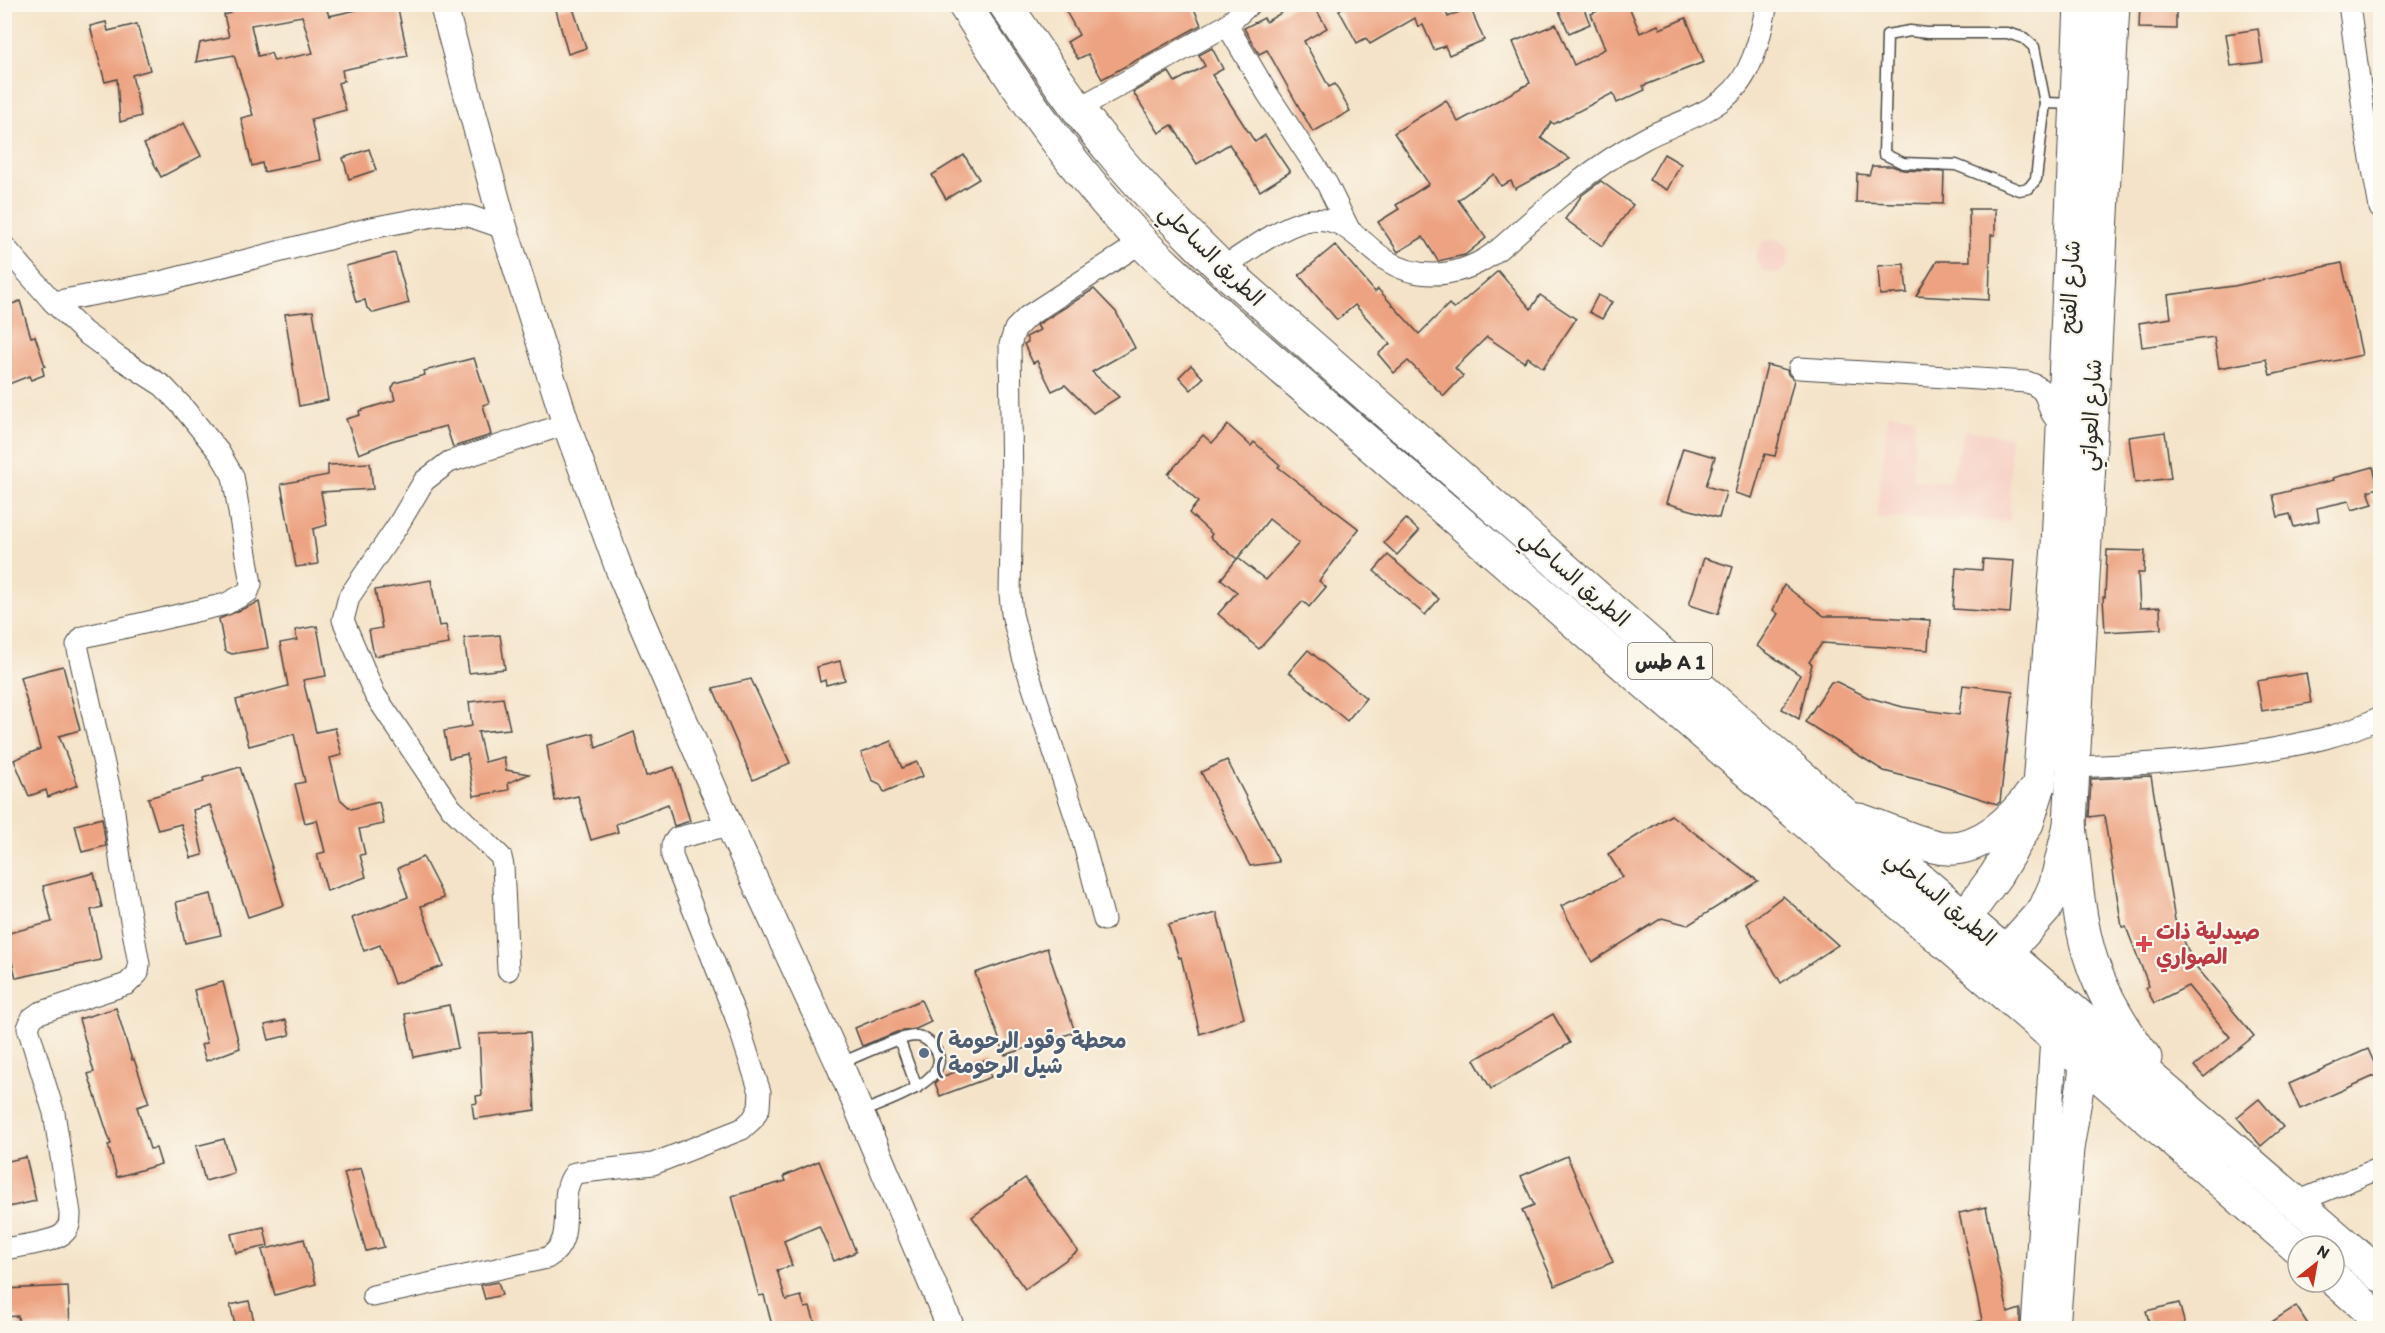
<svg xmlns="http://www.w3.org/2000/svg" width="2385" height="1333" font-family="Itim,'Playpen Sans Arabic',sans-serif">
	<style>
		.built { fill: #f7d1c6 }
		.building { fill: #eda381; fill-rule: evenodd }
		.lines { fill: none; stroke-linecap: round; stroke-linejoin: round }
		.service-casing { stroke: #494743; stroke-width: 13 }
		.minor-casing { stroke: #494743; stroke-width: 23 }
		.tertiary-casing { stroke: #494743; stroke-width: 29 }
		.primary-casing { stroke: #494743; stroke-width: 35 }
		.trunk-casing { stroke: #494743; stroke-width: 35 }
		.service { stroke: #fff; stroke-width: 10 }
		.minor { stroke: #fff; stroke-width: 21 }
		.tertiary { stroke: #fff; stroke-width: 27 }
		.primary { stroke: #fff; stroke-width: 33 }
		.trunk { stroke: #fff; stroke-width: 33 }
		.health-dot { fill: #e0444e; stroke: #fbf7ec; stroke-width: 2 }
		.service-dot { fill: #5c6f8a; stroke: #fbf7ec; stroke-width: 2 }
		.labels { text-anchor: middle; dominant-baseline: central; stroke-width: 4.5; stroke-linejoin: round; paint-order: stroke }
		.shield { fill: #fbf7ec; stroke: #696865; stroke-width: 1.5 }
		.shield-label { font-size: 21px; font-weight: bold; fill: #2b2b2b }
		.street-label { font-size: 22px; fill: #2b2b2b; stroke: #fbf7ec }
		.health-label { font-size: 22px; font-weight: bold; fill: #be3a42; stroke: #fbf7ec; text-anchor: start }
		.service-label { font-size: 22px; font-weight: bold; fill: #4e5e75; stroke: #fbf7ec; text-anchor: start }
	</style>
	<rect width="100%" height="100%" fill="#fbf7ec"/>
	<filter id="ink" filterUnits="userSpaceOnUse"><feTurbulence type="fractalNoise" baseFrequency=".0167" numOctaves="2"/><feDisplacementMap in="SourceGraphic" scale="12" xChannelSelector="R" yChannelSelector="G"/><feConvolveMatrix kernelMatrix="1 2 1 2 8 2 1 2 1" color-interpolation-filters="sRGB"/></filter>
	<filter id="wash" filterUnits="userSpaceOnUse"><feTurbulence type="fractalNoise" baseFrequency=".008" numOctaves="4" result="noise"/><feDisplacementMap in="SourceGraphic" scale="24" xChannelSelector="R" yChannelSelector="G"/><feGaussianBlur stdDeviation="1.35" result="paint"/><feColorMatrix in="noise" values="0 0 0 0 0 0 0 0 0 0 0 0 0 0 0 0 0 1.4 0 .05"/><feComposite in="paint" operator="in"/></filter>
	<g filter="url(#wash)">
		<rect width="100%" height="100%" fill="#f4e3c8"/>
		<g class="built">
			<path d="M1778 239 1789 248 1787 266 1777 274 1762 270 1755 258 1763 241Z"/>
			<path d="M1888 413 1915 417 1913 480 1950 481 1965 430 2010 437V521L1876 518Z"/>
		</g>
		<g id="blocks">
			<g class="building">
				<path d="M230 4H248L249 7 259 4H325L329 16 384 4H397L408 56 342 70 344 81 338 83 346 110 311 119 320 160 264 172 262 163 252 166 241 118 253 115 234 55 196 62 200 43 229 37 224 15 231 13ZM302 16 313 53 274 61 271 53 258 56 251 25Z"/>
				<path d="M1062 4H1192L1201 25 1102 79 1088 54 1078 59 1067 42 1079 35Z"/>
				<path d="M1296 4H1313L1327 28 1304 41 1329 87 1335 84 1350 111 1313 132 1267 50 1259 54 1244 28 1264 18 1266 22Z"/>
				<path d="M1349 4H1443L1448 17 1470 7 1484 40 1449 55 1445 46 1434 50 1423 25 1418 27 1415 18 1370 44 1366 38 1357 43 1339 10Z"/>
				<path d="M1556 4H1582L1590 24 1569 33Z"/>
				<path d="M1613 4H1628L1640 33 1658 25 1660 29 1686 18 1704 62 1643 86 1645 90 1617 103 1613 93 1554 124 1551 122 1541 138 1570 159 1515 189 1511 181 1501 186 1494 174 1458 200 1486 238 1465 255 1438 261 1423 237 1398 252 1378 222 1399 209 1396 205 1429 184 1394 133 1446 100 1458 122 1530 83 1513 42 1556 24 1574 65 1605 49 1591 14Z"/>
				<path d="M2140 4H2176V29L2139 28Z"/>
				<path d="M572 5 586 48 568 54 556 10Z"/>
				<path d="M106 22 108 31 137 24 150 70 132 75 141 116 120 122 117 79 105 82 90 26Z"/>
				<path d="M2258 29 2263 62 2231 66 2226 34Z"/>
				<path d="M1212 48 1223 69 1212 75 1238 116 1255 142 1265 135 1290 172 1260 191 1229 144 1197 164 1172 125 1159 133 1133 92 1169 72 1175 82 1205 66 1199 55Z"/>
				<path d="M184 123 201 156 161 177 144 144Z"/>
				<path d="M369 149 376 170 349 179 343 158Z"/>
				<path d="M1664 154 1681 164 1667 190 1649 180Z"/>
				<path d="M964 155 979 179 946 199 932 175Z"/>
				<path d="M1872 166H1892L1903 170 1944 172 1943 204 1856 202 1857 174 1869 175Z"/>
				<path d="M1601 181 1633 205 1602 246 1565 219 1582 195Z"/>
				<path d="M1969 209H1995V235H1991L1989 300 1916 296 1937 261H1970Z"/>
				<path d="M1335 245 1375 292 1378 289 1419 334 1449 304 1454 309 1498 271 1531 309 1540 295 1576 319 1543 368 1528 357 1524 362 1487 337 1455 368 1463 376 1444 396 1408 361 1394 373 1378 354 1390 344 1355 305 1337 320 1299 275Z"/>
				<path d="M395 253 409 303 374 313 367 308 365 300 356 302 346 266Z"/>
				<path d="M2342 263 2362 355 2270 375 2266 359 2219 368 2214 337 2142 347 2139 323 2171 318 2168 295 2234 286Z"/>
				<path d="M1904 264 1907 293 1880 295 1878 266Z"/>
				<path d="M1094 289 1116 312 1135 348 1092 372 1119 397 1093 413 1065 385 1052 391 1037 361 1033 363 1024 344 1028 342 1026 337 1040 330 1037 325Z"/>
				<path d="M1598 295 1612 302 1602 319 1589 312Z"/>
				<path d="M20 301 31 337 35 336 45 366 42 367 44 375 31 380 29 376 4 386V307Z"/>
				<path d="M313 311 328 400 299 406 285 314Z"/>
				<path d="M474 358 489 403 483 405 491 435 453 447 446 426 391 441 359 454 346 419 360 415 359 411 395 400 392 388 395 383 425 375 424 371Z"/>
				<path d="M1191 365 1203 378 1191 390 1179 377Z"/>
				<path d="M1767 365 1787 370 1788 374 1794 380 1775 456 1765 454 1752 498 1735 493Z"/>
				<path d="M1228 425 1251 446 1254 442 1280 465 1278 467 1359 529 1319 581 1326 587 1309 607 1303 601 1259 649 1218 614 1237 592 1221 579 1237 559 1210 537 1212 534 1189 513 1198 502 1168 474 1203 435 1212 443ZM1269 519 1299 543 1266 580 1238 558Z"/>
				<path d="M2165 432 2171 478 2135 483 2129 437Z"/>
				<path d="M1683 448 1715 457 1706 486 1726 492 1719 518 1666 503Z"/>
				<path d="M370 463 373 489 321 492 327 525 313 529 318 564 296 567 281 484 328 475V465Z"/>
				<path d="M2373 467 2379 488 2368 491 2373 504 2352 510 2349 501 2317 508 2319 521 2294 527 2290 514 2278 517 2273 495 2334 480 2333 478Z"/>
				<path d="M1406 519 1419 531 1397 555 1384 543Z"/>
				<path d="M2107 550 2145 551 2144 573H2138L2140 608 2160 607 2161 629 2105 632 2103 597H2105Z"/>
				<path d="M1388 555 1439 599 1425 615 1374 571Z"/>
				<path d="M1704 558 1733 567 1718 614 1689 605Z"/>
				<path d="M1983 559 2014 561 2010 613 1953 609 1956 568 1982 570Z"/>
				<path d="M431 580 439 626 446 625 449 644 374 656 369 630 382 628 375 590Z"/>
				<path d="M1784 585 1824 616H1864L1930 620 1928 650 1822 643 1809 662 1812 664 1799 719 1782 709 1800 675 1757 646 1778 614 1773 610Z"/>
				<path d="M259 602 268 648 232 654 225 651 219 619Z"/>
				<path d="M317 626 326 676 303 680 316 732 335 728 342 755 330 758 340 799 351 809 379 802 384 824 359 829 365 854 360 855 366 877 327 891 317 854 325 852 317 820 305 823 295 784 305 782 294 734 249 746 236 700 288 686 280 643 297 640 295 630Z"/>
				<path d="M500 635 505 669 469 673 464 638Z"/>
				<path d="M1308 650 1366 698 1347 721 1289 672Z"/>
				<path d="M840 661 845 680 826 685 825 680 820 682 817 667Z"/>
				<path d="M63 666 80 730 59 736 78 785 48 797 46 790 29 796 14 760 40 749 20 677Z"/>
				<path d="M2306 673 2311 703 2262 711 2257 681Z"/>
				<path d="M751 679 790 763 753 780 713 688Z"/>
				<path d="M1831 682H1837L1867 697 1903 707 1959 715 1963 685 2013 691 2000 802 1997 804 1939 785 1884 771 1805 722Z"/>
				<path d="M503 698 510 729 478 732 485 762 504 757 506 770 529 774 508 783 509 790 474 796 467 754 449 758 444 731 472 726 469 702Z"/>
				<path d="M634 732 646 776 674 767 690 821 674 826 668 804 616 824 618 832 591 840 578 796 555 801 547 745 593 733 596 748Z"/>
				<path d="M891 741 902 768 917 762 923 776 884 792 880 784 872 780 861 753Z"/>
				<path d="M1227 760 1279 862 1250 866 1201 772Z"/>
				<path d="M240 767 284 905 248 917 210 805 193 810 203 855 191 858 181 824 158 830 148 798 204 782 203 778Z"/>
				<path d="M2151 776 2175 920 2194 964 2254 1036 2204 1077 2194 1066 2230 1037 2188 986 2154 1003 2146 988 2149 986 2126 927H2122L2104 815 2089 817 2091 779Z"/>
				<path d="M1671 815 1758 881 1688 925 1662 918 1592 962 1561 906 1623 877 1608 854Z"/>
				<path d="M102 818 106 846 82 852 75 825Z"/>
				<path d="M423 857 444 898 421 906 443 966 394 984 380 945 364 951 352 918 408 897 398 868Z"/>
				<path d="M94 873 102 907 91 910 101 960 16 978 5 934 52 922 43 886Z"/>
				<path d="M211 894 221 935 185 943 176 902Z"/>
				<path d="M1783 896 1838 945 1781 983 1747 924Z"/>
				<path d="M1217 913 1244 1018 1200 1034 1181 957 1179 958 1168 925Z"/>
				<path d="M1047 948 1075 1032 1005 1055 975 973Z"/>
				<path d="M223 982 240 1048 206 1061 201 1045 207 1043 194 990Z"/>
				<path d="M921 1000 931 1022 916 1029 897 1032 862 1046 855 1028Z"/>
				<path d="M449 1005 458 1048 414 1057 405 1014Z"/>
				<path d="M116 1008 132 1060 134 1059 149 1103 137 1107 150 1149 156 1148 161 1164 117 1177 108 1145 111 1144 88 1074 94 1072 79 1019Z"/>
				<path d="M1553 1014 1570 1043 1491 1089 1474 1060Z"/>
				<path d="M286 1020 290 1035 269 1040 265 1025Z"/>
				<path d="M530 1032 535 1110 474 1119 472 1104 477 1103 476 1096 482 1095 479 1034Z"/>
				<path d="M2368 1049 2379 1074 2300 1109 2289 1084Z"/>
				<path d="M984 1061 991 1077 940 1096 935 1083 939 1078Z"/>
				<path d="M2259 1099 2283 1127 2261 1146 2237 1117Z"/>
				<path d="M224 1139 234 1173 205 1181 196 1146Z"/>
				<path d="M1567 1156 1613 1262 1555 1286 1522 1210 1534 1205 1521 1176Z"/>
				<path d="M26 1157 36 1201 4 1208V1162Z"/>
				<path d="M819 1161 856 1252 834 1261 819 1226 784 1241 792 1266 777 1270 786 1300 801 1296 805 1308 810 1307 815 1323 809 1325 810 1329H773L764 1295 759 1296 732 1196 786 1181 784 1176Z"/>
				<path d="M361 1168 384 1247 366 1251 344 1173Z"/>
				<path d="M1025 1178 1078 1251 1025 1289 972 1217Z"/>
				<path d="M1986 1207 2008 1313 2020 1309V1329H1969L1968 1324 1982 1320 1959 1213Z"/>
				<path d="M264 1227 268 1246 236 1253 231 1234Z"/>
				<path d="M304 1239 316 1284 275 1295 262 1250Z"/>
				<path d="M498 1282 502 1295 485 1299 481 1285Z"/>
				<path d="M68 1286 70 1325 19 1327 18 1316 4 1317V1289Z"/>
				<path d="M249 1301 256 1329H236L230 1305Z"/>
				<path d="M2179 1303 2186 1329H2151L2146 1311Z"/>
				<path d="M2296 1306 2311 1329H2261Z"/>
			</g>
		</g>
	</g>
	<g filter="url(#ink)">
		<use href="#blocks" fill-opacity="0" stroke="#494743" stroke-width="1.5"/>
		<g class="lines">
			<g class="service-casing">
				<g id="service">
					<path d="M1910 31 1927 33H2007L2024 38 2034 47 2045 103 2036 179 2029 188 2019 190 1956 165 1903 163 1884 154 1887 35Z"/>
					<path d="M2045 103 2075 104"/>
					<path d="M899 1039 917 1088"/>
					<path d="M840 1063C860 1056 895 1037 915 1036 923 1036 929 1041 934 1047 959 1080 882 1103 861 1112"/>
				</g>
			</g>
			<g class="minor-casing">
				<g id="minor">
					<path d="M2349 4 2366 131 2380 208"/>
					<path d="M1227 25 1267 93 1327 184 1348 227"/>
					<path d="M1077 109 1227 25 1250 4"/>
					<path d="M4 246 53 302 161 282 371 228 439 215 469 216 504 228"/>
					<path d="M1222 268C1246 253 1278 228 1305 221 1343 212 1359 242 1386 260 1404 272 1426 276 1447 273 1471 269 1488 259 1506 243 1549 205 1593 166 1644 139 1670 125 1702 117 1725 98 1753 76 1760 37 1767 4"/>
					<path d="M1799 368 2027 382C2057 392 2039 409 2063 425"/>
					<path d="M2074 767C2139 765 2202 761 2266 750 2306 743 2345 736 2380 717"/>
					<path d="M1104 920 1081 834 1023 657 1012 614 1010 594 1012 488 1010 345 1015 329 1028 316 1142 242"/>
					<path d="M508 970 503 866 501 857 451 808 375 695 343 620 349 597 398 525 424 481 449 462 566 424"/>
					<path d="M2297 1202 2380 1168"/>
					<path d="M4 1249C18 1246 57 1242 65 1232 70 1226 70 1220 70 1213L54 1113 28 1028 32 1018 39 1013 127 984 138 973 139 964 121 866 113 804 77 645 83 637 92 635 226 604 248 592 251 584 233 476 219 452 182 406 163 386 118 357 84 332 53 302"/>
					<path d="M373 1296 547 1258C580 1240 554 1197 575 1173L653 1164 742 1129 753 1119 759 1108 760 1092 735 1015 672 856V845L677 838 729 825"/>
				</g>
			</g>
			<g class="tertiary-casing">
				<g id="tertiary">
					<path d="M443 4 504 228 566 424 622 577 729 825 839 1063 951 1328"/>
					<path d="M2035 1328 2054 1038"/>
					<path d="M2056 1328 2070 1149 2084 1063"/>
				</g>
			</g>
			<g class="primary-casing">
				<g id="primary">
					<path d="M1948 941 1996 875 2027 823 2039 785 2058 546 2081 4"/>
					<path d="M1986 974 2045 909 2056 884 2070 825 2113 4"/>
				</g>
			</g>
			<g class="trunk-casing">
				<g id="trunk">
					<path d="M964 4C1017 88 1073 170 1142 242 1163 264 1187 284 1209 305L2298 1248"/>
					<path d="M1005 4C1039 54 1073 106 1112 152 1146 193 1184 231 1222 268L1844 814 2380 1275"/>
					<path d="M1859 820C1884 828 1909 840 1933 846 1978 858 2015 817 2039 785"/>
					<path d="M2070 825C2075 868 2077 911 2089 953 2100 991 2122 1027 2145 1058"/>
					<path d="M2334 1279 2380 1319"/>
				</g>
			</g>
			<use href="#service" class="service"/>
			<use href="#minor" class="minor"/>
			<use href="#tertiary" class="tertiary"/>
			<use href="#primary" class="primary"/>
			<use href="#trunk" class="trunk"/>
		</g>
	</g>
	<path class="health-dot" d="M2141 935h6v6h6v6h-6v6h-6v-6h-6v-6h6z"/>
	<circle class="service-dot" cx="924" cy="1053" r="6"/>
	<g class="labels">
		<rect class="shield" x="1628" y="643" width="84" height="36" rx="4.5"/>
		<g class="shield-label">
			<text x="1670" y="661">طس A 1</text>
		</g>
		<g class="street-label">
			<text transform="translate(1212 255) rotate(44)">الطريق الساحلي</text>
			<text transform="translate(2070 287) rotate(-87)">شارع الفتح</text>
			<text transform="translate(2091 415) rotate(-87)">شارع العواتي</text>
			<text transform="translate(1575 578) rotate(41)">الطريق الساحلي</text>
			<text transform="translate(1941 898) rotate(40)">الطريق الساحلي</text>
		</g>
		<g class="health-label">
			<text x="2156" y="931">صيدلية ذات<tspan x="2156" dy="25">الصواري</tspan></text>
		</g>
		<g class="service-label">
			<text x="936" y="1040">( محطة وقود الرحومة<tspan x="936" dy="25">( شيل الرحومة</tspan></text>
		</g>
	</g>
	<rect width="2385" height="1333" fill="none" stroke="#fbf7ec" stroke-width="24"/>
	<g transform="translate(2316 1264) rotate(31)"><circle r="28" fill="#fbf7ec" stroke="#a8a59f" stroke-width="1.5"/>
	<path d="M0-4.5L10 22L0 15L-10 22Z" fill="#c8321e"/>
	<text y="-9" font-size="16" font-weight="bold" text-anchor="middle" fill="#2b2b2b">N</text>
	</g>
</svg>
